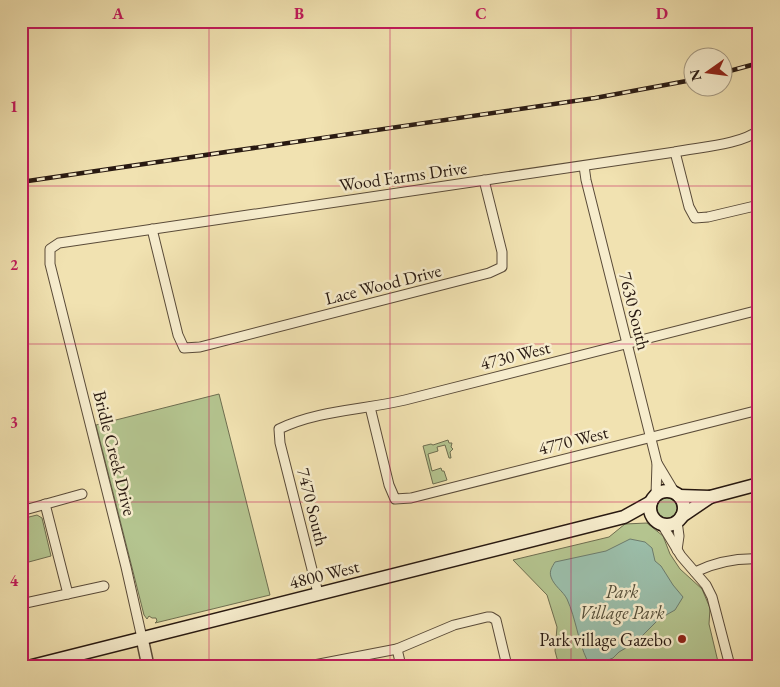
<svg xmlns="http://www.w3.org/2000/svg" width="780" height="687" font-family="'EB Garamond',serif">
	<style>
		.green { fill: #b4c48f; stroke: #6e6e50 }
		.water { fill: #9bbeaa; stroke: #6d7c6d }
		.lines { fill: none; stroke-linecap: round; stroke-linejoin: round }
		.minor-casing { stroke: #5a4b39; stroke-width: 11 }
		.tertiary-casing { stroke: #5a4b39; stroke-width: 14 }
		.secondary-casing { stroke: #281911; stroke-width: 15 }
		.minor { stroke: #f6eccc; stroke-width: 9 }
		.tertiary { stroke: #f6eccc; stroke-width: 11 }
		.secondary { stroke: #f6eccc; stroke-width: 12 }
		.rail-casing { stroke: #281911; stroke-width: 4.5 }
		.rail { stroke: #f6eccc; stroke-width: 2.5; stroke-dasharray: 8; stroke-linecap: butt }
		.grid { fill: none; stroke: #c2185b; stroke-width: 1; stroke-opacity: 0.55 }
		.poi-dot { fill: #8f2418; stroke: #f6eccc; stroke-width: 2 }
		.labels { text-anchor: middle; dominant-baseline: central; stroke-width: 5; stroke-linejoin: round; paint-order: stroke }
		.street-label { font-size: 18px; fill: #281911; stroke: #f6eccc }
		.park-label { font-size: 18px; font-style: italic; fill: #524c37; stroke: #f6eccc }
		.poi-label { font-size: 18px; fill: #281911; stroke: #f6eccc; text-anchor: end }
		.neatline { fill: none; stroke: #c2185b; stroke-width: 2 }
		.grid-label { font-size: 16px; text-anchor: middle; font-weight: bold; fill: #c2185b }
	</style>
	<rect width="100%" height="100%" fill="#f1e2b1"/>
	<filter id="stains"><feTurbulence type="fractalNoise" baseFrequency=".004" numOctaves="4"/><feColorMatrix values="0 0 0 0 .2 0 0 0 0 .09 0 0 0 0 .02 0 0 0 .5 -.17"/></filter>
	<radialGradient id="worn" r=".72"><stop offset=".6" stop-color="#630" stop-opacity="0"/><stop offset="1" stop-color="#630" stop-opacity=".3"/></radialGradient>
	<g class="green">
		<path d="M219 394 270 595 155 623 157 621 156 618H152L149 616 147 619 144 615 96 425Z"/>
		<path d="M448 440 449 443H452L451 447 453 449 450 452 451 458H449L445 445 437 447 438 451 428 454 432 471 441 468 442 471H444L447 480 433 484 423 446 431 444 433 445Z"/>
		<circle cx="667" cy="508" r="10"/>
		<path d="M37 515 42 518 51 556 25 563 21 555V519Z"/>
		<path d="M647 523 663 536 670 554 680 569 702 589 710 608 709 624 719 666H559L555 651 557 627 547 595 513 560 609 537 625 524Z"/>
	</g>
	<path class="water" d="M630 539 645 542 652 548 655 561 661 566 673 585 683 597 675 610 659 619 636 642 619 652 613 658 598 664 587 660C578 641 576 619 567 599 563 591 554 586 551 577 549 571 552 567 555 562L606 551Z"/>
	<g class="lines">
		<g class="minor-casing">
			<g id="minor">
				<path d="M675 152 689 207 695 218 708 217 759 205"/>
				<path d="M584 166 586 180 657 463 656 495"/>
				<path d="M152 229 178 335 184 348 200 347 489 273 502 267V252L484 180"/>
				<path d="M370 407 389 485 395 499 411 498 759 410"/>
				<path d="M657 463 675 493"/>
				<path d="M45 504 68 594"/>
				<path d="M21 511 82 494"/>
				<path d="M661 523 681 556 706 585 712 597 730 666"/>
				<path d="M677 550 679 536 677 521"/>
				<path d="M695 572C716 562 736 558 759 559"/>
				<path d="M318 593 280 443 279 429C319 410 363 410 405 400 523 370 641 340 759 310"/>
				<path d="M21 604 104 586"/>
				<path d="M142 638 126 567 50 264V249L59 243 66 242 675 152C699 147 741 145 759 130"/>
				<path d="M397 649 401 666"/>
				<path d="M309 666 397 649 454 625 487 617H491L496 620 507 666"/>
			</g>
		</g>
		<g class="tertiary-casing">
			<path id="tertiary" d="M142 638 148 666"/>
		</g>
		<g class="secondary-casing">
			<g id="secondary">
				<circle cx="667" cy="508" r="17"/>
				<path d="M679 496 710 497"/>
				<path d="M682 516 710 497 759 484"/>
				<path d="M32 666 624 517 651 502"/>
			</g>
		</g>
		<use href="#minor" class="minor"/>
		<use href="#tertiary" class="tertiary"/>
		<use href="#secondary" class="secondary"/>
		<g class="rail-casing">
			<g id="rail">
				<path d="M722 73 759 63"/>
				<path d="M21 182 595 98 692 80"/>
			</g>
		</g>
		<use href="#rail" class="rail"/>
	</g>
	<path class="grid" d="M209 21V666M390 21V666M571 21V666M21 186H759M21 344H759M21 502H759"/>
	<circle class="poi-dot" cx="682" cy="639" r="5"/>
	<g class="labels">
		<g class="street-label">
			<text transform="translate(403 176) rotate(-8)">Wood Farms Drive</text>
			<text transform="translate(383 284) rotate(-14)">Lace Wood Drive</text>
			<text transform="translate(635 311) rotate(76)">7630 South</text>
			<text transform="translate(515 355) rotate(-14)">4730 West</text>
			<text transform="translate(573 440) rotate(-14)">4770 West</text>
			<text transform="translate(115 453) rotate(76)">Bridle Creek Drive</text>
			<text transform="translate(313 507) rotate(76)">7470 South</text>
			<text transform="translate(324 574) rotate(-14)">4800 West</text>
		</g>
		<g class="park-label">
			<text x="622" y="591">Park<tspan x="622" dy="21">Village Park</tspan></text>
		</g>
		<g class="poi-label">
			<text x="672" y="639">Park village Gazebo</text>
		</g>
	</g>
	<rect width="780" height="687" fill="none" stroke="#f1e2b1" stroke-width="55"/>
	<g transform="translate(708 72) rotate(256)"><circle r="24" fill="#f6eccc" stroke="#a49881"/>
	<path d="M0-4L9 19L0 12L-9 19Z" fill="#8f2418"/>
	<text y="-8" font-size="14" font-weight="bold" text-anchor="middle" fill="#281911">N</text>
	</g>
	<rect x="28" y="28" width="724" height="632" class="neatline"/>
	<g class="grid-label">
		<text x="118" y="19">A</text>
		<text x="299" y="19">B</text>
		<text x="481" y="19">C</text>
		<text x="662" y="19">D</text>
		<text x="14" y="112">1</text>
		<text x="14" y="270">2</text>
		<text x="14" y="428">3</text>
		<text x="14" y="586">4</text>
	</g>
	<rect width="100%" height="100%" filter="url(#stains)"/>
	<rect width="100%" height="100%" fill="url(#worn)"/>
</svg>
